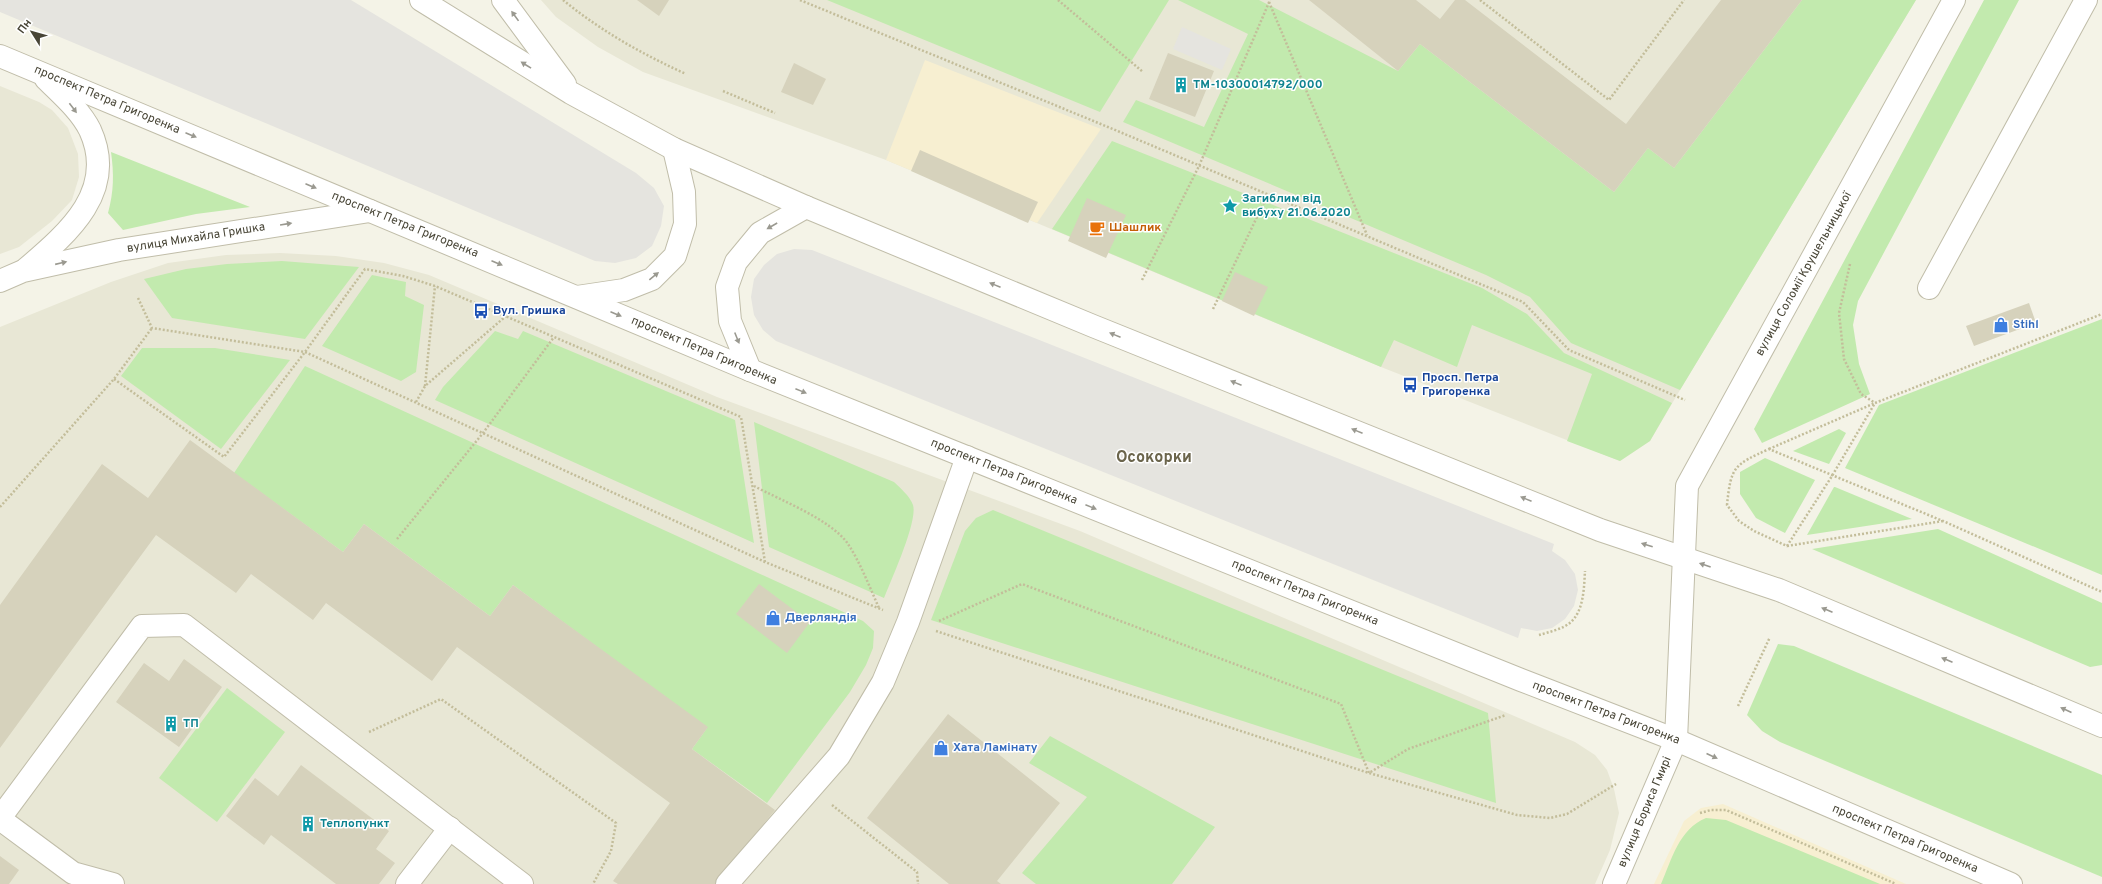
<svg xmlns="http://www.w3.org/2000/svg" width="2102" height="884" font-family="Overpass,sans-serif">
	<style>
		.residential { fill: #e8e7d5 }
		.commercial { fill: #f7efd1 }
		.green { fill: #c2eaae }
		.parking { fill: #e5e4df }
		.building { fill: #d6d2bc }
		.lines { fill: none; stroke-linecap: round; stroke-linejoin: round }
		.minor-casing { stroke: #c0bda9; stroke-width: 24 }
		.path { stroke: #c3bd9a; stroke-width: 2.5; stroke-dasharray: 2 2; stroke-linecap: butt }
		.minor { stroke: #fff; stroke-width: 22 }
		.oneway { fill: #9a9990 }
		.labels { text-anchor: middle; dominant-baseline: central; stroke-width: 3; stroke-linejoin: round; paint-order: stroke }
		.culture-label { font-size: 12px; font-weight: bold; fill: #0d838f; stroke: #fff; text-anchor: start }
		.street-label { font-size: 12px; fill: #484536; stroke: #fff }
		.food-label { font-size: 12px; font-weight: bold; fill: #c56008; stroke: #fff; text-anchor: start }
		.transit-label { font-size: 12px; font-weight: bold; fill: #164399; stroke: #fff; text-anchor: start }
		.shop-label { font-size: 12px; font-weight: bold; fill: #366cbe; stroke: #fff; text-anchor: start }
		.district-label { font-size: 16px; font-weight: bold; fill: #6b654c; stroke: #fff }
	</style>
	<rect width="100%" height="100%" fill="#f4f3e7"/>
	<g class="residential">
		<path d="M541 0H1916L1680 390 1650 441 1620 461 1381 367 886 160 643 72 598 47 556 17Z"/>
		<path d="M0 86 39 102 52 110 68 128 78 154 79 177 72 200 52 221 19 247 0 254Z"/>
		<path d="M280 253 336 256 384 263 429 275 717 397 1080 531 1575 742 1595 755 1607 770 1614 789 1619 813 1610 850 1595 884H0V327L111 282 168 263 226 255Z"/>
	</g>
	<g class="commercial">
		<path d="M925 60 1101 129 1037 223 886 160Z"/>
		<path d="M1723 804 1906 884H1654L1684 821 1701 808Z"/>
	</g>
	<g class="green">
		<path d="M827 0H1169L1100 112Z"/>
		<path d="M1178 0H1259L1398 71 1420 44 1614 192 1648 148 1674 168 1802 0H1916L1680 390 1571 343 1530 297 1486 275 1123 122 1136 100 1204 127 1248 34Z"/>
		<path d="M1984 0H2019L1858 301 1853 325 1859 364 1870 394 1762 443 1754 429Z"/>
		<path d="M1112 141 1482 288 1527 314 1564 353 1672 403 1650 441 1620 461 1567 441 1592 374 1472 325 1457 367 1394 340 1381 367 1052 229Z"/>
		<path d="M111 152 250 207 196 214 123 230 108 213C114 191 114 174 111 152Z"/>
		<path d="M282 261 359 267 305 339 172 318 144 279 186 269 227 264Z"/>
		<path d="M372 275 406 282 405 296 424 305 416 372 401 381 322 346Z"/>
		<path d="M2102 319V575L1845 468 1879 405Z"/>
		<path d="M495 331 518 339 523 331 735 420 754 543 435 400 443 387Z"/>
		<path d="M142 348H215L290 360 221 449 121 376Z"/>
		<path d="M305 366 863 621 874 631 873 648 866 665 850 692 767 803 692 749 707 728 513 585 490 616 364 524 343 552 234 473Z"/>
		<path d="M754 422 894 482C900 488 910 496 913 505 918 521 891 580 884 598L769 547Z"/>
		<path d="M1839 429 1846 433 1829 464 1793 451Z"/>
		<path d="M1765 458 1815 480 1785 533 1756 518 1740 494V472Z"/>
		<path d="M1834 487H1835L1912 519 1807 535Z"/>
		<path d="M993 510 1488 713 1496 803 931 620 965 531 976 518Z"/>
		<path d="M1938 529 2102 603V665L2090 667 1812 549Z"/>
		<path d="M1778 644 1794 646 2102 775V877L1780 742 1762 731 1747 715Z"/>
		<path d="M227 688 285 732 217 822 159 778Z"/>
		<path d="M1050 736 1215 827 1172 884H1036L1022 873 1087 797 1029 763Z"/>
		<path d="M1706 818 1726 820 1880 884H1661C1672 859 1679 829 1706 818Z"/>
	</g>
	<g class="parking">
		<path d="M0 0H351L636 173 654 188 664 206 661 226 652 246 636 258 615 263 595 261 0 12Z"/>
		<path d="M1182 27 1231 49 1222 70 1173 49Z"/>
		<path d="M794 249 812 250 1554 544 1552 551 1565 560 1575 574 1578 590 1574 606 1565 619 1552 628 1537 631 1521 628 1518 638 776 341 763 330 754 315 751 297 754 279 764 265 777 254Z"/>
	</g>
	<g class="building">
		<path d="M637 0H669L659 16Z"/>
		<path d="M1309 0H1416L1440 19 1455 0H1465L1626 124 1721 0H1802L1674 168 1648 148 1614 192 1420 44 1398 71Z"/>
		<path d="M1168 53 1214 71 1195 117 1149 99Z"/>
		<path d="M794 63 826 79 813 105 781 92Z"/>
		<path d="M920 150 1038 202 1028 223 911 171Z"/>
		<path d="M1087 198 1126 215 1106 258 1068 241Z"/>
		<path d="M1235 272 1268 287 1254 316 1222 301Z"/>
		<path d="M2029 303 2036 323 1974 346 1966 326Z"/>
		<path d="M190 440 343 552 364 524 490 616 513 585 708 727 692 749 775 810 715 884H618L613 881 670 803 457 647 432 681 326 603 313 620 251 574 236 593 156 535 0 748V605L102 464 148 498Z"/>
		<path d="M759 584 810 622 787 653 736 614Z"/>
		<path d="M184 659 222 687 179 747 116 702 144 663 169 681Z"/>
		<path d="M948 714 1060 803 997 881 1001 884H949L867 818Z"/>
		<path d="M301 765 389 831 376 849 395 863 379 884H336L271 835 264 845 226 816 255 778 278 796Z"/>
		<path d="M0 856 19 870 9 884H0Z"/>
	</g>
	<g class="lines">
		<g class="minor-casing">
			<g id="minor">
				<path d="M421 0 571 93 674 149 806 207 1093 326 1600 530 1779 590 2102 726"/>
				<path d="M503 0 565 84"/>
				<path d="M0 56 750 370 1521 680 1676 740 2011 884"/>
				<path d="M26 269C68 233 118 191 90 130 80 110 61 94 46 79"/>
				<path d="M0 281 23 271 119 250 370 211"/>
				<path d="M1929 288 2086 0"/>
				<path d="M577 297 624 290 652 279 675 256 685 224 684 192 674 149"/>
				<path d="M750 370 730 321 727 287 736 262 760 233 806 207"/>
				<path d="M0 818 142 626 184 625 522 884"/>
				<path d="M0 819 73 873 113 884"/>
				<path d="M407 884 450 828"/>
				<path d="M727 884 839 756 883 682 908 622 967 457"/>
				<path d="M1614 884 1676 740 1687 486 1954 0"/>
			</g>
		</g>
		<g class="path">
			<path d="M563 0C601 31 642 54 686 74"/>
			<path d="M800 0 1108 127 1523 302 1569 350 1685 400"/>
			<path d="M1058 0 1143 72"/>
			<path d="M1480 0 1609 100 1684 0"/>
			<path d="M1269 2 1367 235"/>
			<path d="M723 91 775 113"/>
			<path d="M1850 264 1839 313 1844 359 1861 394 1875 403"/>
			<path d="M1142 280 1199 166 1270 0"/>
			<path d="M138 298 152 328 305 352 765 562 883 610"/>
			<path d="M1213 309 1268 194"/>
			<path d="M114 379 224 457 305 352 365 269 403 276 435 286 741 417 765 562"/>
			<path d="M425 386 435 286"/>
			<path d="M416 402 425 386 506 316"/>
			<path d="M1769 449 1875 403"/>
			<path d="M754 486C780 500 832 520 848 544 860 562 870 588 879 608"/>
			<path d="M0 507 114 379 152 328"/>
			<path d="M1943 521 1787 546 1754 531 1739 521 1727 505C1731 466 1734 465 1769 449L1943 521 2102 592"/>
			<path d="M397 539 483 433 554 337"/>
			<path d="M1787 546 1832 476 1875 403 2102 314"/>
			<path d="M939 621 1022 584 1341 704 1369 773 1408 749 1506 715"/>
			<path d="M936 631 1369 773 1517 815 1550 818 1567 814 1616 784"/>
			<path d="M1539 635C1549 632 1563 629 1571 622 1584 610 1584 587 1585 571"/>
			<path d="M1738 706 1770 637"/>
			<path d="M369 732 441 699 616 823 611 851 593 884"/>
			<path d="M832 805 917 872 918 884"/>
			<path d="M1700 813 1711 810H1726L1896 884"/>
		</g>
		<use href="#minor" class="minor"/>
	</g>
	<defs><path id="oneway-solid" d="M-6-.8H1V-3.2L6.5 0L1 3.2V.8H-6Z"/></defs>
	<g class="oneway">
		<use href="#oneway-solid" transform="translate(515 16) rotate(-126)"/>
		<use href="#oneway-solid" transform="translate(526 65) rotate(-148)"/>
		<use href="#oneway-solid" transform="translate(73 108) rotate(53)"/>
		<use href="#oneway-solid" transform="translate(191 135) rotate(23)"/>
		<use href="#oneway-solid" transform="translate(311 186) rotate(23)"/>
		<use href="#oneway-solid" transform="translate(286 224) rotate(-9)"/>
		<use href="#oneway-solid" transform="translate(772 226) rotate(150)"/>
		<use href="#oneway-solid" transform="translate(61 263) rotate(-13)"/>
		<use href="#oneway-solid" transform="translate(497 263) rotate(23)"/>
		<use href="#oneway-solid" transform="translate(654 276) rotate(-39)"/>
		<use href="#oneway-solid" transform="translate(995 285) rotate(-158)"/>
		<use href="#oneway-solid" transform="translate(616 314) rotate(23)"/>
		<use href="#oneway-solid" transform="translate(1115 335) rotate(-158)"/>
		<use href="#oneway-solid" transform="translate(737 338) rotate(68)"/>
		<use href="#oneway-solid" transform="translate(1236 383) rotate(-158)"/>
		<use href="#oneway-solid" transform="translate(801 391) rotate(22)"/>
		<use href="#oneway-solid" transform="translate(1357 431) rotate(-158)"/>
		<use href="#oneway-solid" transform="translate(1526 499) rotate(-158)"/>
		<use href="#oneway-solid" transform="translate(1091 507) rotate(22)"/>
		<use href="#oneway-solid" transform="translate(1647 545) rotate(-162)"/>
		<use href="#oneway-solid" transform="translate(1705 565) rotate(-161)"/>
		<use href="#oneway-solid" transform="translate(1827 610) rotate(-157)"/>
		<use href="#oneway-solid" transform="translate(1947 660) rotate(-157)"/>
		<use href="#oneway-solid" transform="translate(2066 710) rotate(-156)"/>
		<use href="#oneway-solid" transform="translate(1712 756) rotate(24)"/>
	</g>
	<defs>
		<g id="building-bare" transform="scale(1.2)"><path d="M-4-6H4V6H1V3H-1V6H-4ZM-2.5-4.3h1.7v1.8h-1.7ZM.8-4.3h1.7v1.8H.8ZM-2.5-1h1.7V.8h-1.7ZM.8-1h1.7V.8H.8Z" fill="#0f9aa8" stroke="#fff" stroke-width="2.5" paint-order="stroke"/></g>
		<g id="sight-bare" transform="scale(1.2)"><path d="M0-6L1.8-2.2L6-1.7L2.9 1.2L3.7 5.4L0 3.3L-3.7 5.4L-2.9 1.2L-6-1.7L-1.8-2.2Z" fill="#0f9aa8" stroke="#fff" stroke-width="2.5" paint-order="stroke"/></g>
		<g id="cafe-bare" transform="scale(1.2)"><path d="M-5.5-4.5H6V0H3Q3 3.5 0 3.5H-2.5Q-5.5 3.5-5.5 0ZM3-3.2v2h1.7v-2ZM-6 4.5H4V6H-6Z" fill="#e8710a" stroke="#fff" stroke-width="2.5" paint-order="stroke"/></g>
		<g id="bus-bare" transform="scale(1.2)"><path d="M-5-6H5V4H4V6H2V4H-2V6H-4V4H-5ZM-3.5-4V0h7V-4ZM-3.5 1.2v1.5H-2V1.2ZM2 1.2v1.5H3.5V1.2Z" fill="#1a4fb4" stroke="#fff" stroke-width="2.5" paint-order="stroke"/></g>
		<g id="shop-bare" transform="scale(1.2)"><path d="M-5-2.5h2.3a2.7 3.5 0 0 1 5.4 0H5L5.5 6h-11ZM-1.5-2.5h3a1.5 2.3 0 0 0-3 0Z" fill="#3f7fe0" stroke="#fff" stroke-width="2.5" paint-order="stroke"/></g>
	</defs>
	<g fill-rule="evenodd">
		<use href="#building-bare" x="1181" y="85"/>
		<use href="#sight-bare" x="1230" y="206"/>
		<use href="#cafe-bare" x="1097" y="228"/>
		<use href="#bus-bare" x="481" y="311"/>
		<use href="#shop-bare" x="2001" y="325"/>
		<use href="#bus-bare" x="1410" y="385"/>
		<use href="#shop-bare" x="773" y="618"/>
		<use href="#building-bare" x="171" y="724"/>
		<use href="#shop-bare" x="941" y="748"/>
		<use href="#building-bare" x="308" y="824"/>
	</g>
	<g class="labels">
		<g class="culture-label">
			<text x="1193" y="85">ТМ-10300014792/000</text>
			<text x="1242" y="199">Загиблим від<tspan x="1242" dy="14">вибуху 21.06.2020</tspan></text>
			<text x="183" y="724">ТП</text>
			<text x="320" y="824">Теплопункт</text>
		</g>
		<g class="street-label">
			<text transform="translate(107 100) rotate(23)">проспект Петра Григоренка</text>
			<text transform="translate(405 225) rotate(22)">проспект Петра Григоренка</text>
			<text transform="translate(196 238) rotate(-9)">вулиця Михайла Гришка</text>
			<text transform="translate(1804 274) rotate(-61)">вулиця Соломії Крушельницької</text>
			<text transform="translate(704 351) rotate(23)">проспект Петра Григоренка</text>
			<text transform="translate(1004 472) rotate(22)">проспект Петра Григоренка</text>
			<text transform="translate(1305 593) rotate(22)">проспект Петра Григоренка</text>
			<text transform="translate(1606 713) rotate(21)">проспект Петра Григоренка</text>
			<text transform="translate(1645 812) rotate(-67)">вулиця Бориса Гмирі</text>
			<text transform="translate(1905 839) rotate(23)">проспект Петра Григоренка</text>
		</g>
		<g class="food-label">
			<text x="1109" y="228">Шашлик</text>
		</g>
		<g class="transit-label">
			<text x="493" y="311">Вул. Гришка</text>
			<text x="1422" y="378">Просп. Петра<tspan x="1422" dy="14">Григоренка</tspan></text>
		</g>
		<g class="shop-label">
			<text x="2013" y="325">Stihl</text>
			<text x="785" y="618">Дверляндія</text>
			<text x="953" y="748">Хата Ламінату</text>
		</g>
		<g class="district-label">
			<text x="1154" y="458">Осокорки</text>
		</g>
	</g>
	<g transform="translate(32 32) rotate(307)" stroke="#ffffff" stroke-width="3" paint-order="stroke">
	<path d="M0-3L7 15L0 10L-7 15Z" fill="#484536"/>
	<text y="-6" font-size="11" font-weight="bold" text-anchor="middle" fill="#484536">Пн</text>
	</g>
</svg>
